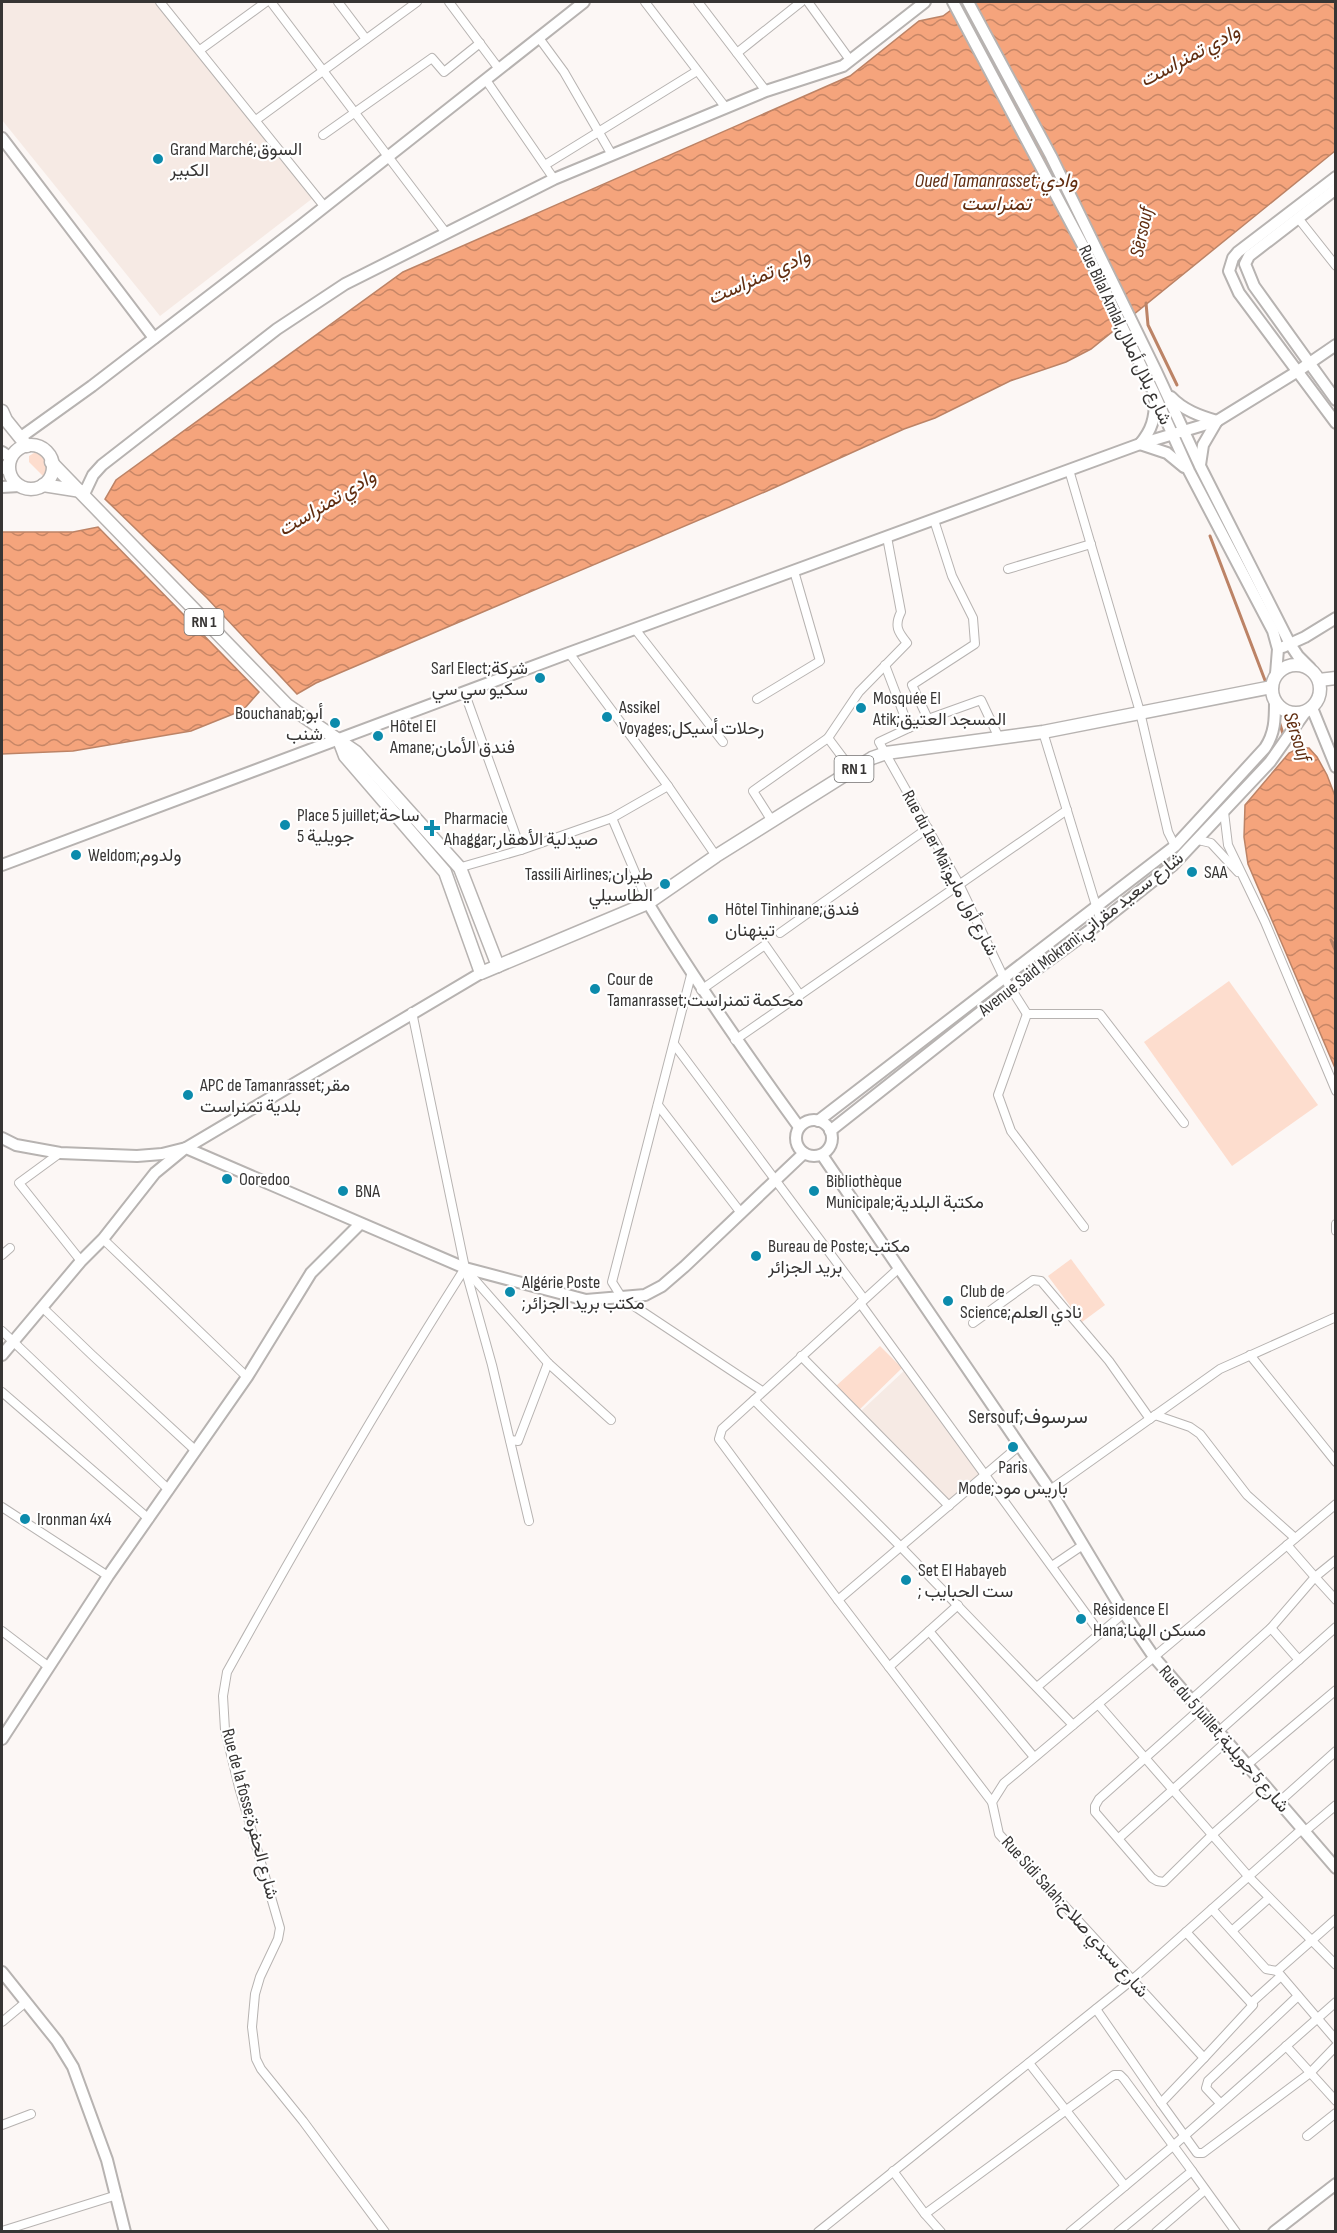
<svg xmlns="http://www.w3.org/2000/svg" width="1337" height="2233" font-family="'Sofia Sans Condensed',Vazirmatn,sans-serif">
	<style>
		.built { fill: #f6eae4 }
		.grass { fill: #fdddce }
		.water { fill: url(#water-waves); stroke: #bc8366; stroke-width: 1.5 }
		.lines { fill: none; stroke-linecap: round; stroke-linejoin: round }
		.stream { stroke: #bc8366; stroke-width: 3 }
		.street-casing { stroke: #b7b3b1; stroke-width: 10 }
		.secondary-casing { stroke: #b7b3b1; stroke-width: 14 }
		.primary-casing { stroke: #b7b3b1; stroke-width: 15 }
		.street { stroke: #fff; stroke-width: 8 }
		.secondary { stroke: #fff; stroke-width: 10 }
		.primary { stroke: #fff; stroke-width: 12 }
		.poi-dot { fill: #0c8bac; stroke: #fff; stroke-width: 2 }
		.labels { text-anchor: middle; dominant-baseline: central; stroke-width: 4.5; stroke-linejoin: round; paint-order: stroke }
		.shield { fill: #fff; stroke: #737271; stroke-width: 1.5 }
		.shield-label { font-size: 16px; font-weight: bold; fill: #373534 }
		.poi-label { font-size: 18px; fill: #373534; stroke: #fff; text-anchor: start }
		.street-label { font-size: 18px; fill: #373534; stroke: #fff }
		.water-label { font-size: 20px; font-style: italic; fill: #602d10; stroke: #fff }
		.neighbourhood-label { font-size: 20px; fill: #373534; stroke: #fff }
	</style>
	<defs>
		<pattern id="water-waves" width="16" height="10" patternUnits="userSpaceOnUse" patternTransform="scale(1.5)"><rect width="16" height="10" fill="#f5a47c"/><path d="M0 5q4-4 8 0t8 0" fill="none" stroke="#c78666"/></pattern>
	</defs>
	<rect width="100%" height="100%" fill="#fcf7f5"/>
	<g class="built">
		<path d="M2 2H160L313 198 160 316 2 120Z"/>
		<path d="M905 1370 981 1474 950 1501 861 1411Z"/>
	</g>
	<g class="grass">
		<path d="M37 451 56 467 58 476 53 480H47L29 462V456Z"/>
		<path d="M1229 981 1318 1105 1232 1166 1144 1042Z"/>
		<path d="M1071 1259 1105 1305 1082 1322 1048 1276Z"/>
		<path d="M880 1346 902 1368 859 1410 836 1386Z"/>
	</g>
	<g class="water">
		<path d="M962 2H1335V151L1091 349 1066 362 1010 381 935 418 904 429 767 491 316 683 297 694 207 598 105 499 116 480 403 272 850 76 919 21 943 16Z"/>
		<path d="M98 527 259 692 243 710 191 731 73 751 2 754V532H73Z"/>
		<path d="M1299 748H1309L1317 757 1327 775 1335 796 1336 941 1332 943 1336 952 1335 1068 1248 864 1244 837 1245 805 1289 753Z"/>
	</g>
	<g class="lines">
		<g class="stream">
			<path d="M1146 303 1148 325 1177 385"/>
			<path d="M1210 536 1266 683"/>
			<path d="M1279 721 1284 737"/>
			<path d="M1331 940 1336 952"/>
		</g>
		<g class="street-casing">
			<g id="street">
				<path d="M160 2 324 206"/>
				<path d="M271 2 446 233"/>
				<path d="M338 2 366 39"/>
				<path d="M449 2 499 69"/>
				<path d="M645 2 726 108"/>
				<path d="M698 2 766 91"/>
				<path d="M808 2 850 60"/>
				<path d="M539 38 564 72 612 155"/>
				<path d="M200 50 266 2"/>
				<path d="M737 53 801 2"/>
				<path d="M486 80 554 179"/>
				<path d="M256 120 417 2"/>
				<path d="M323 135 432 58 444 72 480 43"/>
				<path d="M545 165 697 71"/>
				<path d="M1298 218 1336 266"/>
				<path d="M1069 470 1140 712 1168 832 1175 846"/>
				<path d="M1008 569 1091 544"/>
				<path d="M635 629 723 742"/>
				<path d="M569 653 668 786"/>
				<path d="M885 665 909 728"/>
				<path d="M465 694 521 850"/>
				<path d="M757 699 820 661 794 571"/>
				<path d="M928 719 912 685 975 644 973 618 952 576 934 520"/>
				<path d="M1043 732 1101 922"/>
				<path d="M999 738 981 700 928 719 879 742 959 884 1003 976 1027 1014"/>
				<path d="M852 770 828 738 859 692 907 643C898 632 894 626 901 612L887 537"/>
				<path d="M1224 812 1228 845 1265 922 1336 1091"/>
				<path d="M612 818 668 786 716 856"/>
				<path d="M772 821 753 791 828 738"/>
				<path d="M1198 840 1211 843 1238 872"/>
				<path d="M458 868 521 850 612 818 648 903"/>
				<path d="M780 933 928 828"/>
				<path d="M691 975 612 1282 622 1298 762 1391"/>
				<path d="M701 990 765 945 800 995"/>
				<path d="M412 1012 465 1268 492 1365 529 1521"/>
				<path d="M1027 1014 998 1095 1011 1131 1084 1227"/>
				<path d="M1027 1014H1100L1184 1123"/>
				<path d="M735 1040 1067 810"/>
				<path d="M674 1044 864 1299"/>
				<path d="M658 1105 741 1213"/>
				<path d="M60 1153 19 1183 81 1261"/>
				<path d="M1336 1224V1231"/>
				<path d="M103 1239 247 1377"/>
				<path d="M2 1255 10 1248"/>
				<path d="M898 1269 722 1429 719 1439 838 1600 992 1802"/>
				<path d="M468 1272 548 1363 611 1420"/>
				<path d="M860 1303 1100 1633"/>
				<path d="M42 1307 92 1355 196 1451"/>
				<path d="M973 1323 1033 1280 1041 1281 1109 1361 1150 1419"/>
				<path d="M2 1331 169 1490"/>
				<path d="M1250 1355 1336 1462"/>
				<path d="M801 1356 949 1506"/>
				<path d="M2 1392 149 1519"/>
				<path d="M754 1400 901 1547 1073 1725"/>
				<path d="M1155 1415 1190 1427 1200 1434 1247 1495 1295 1538"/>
				<path d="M510 1440 518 1441 548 1363"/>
				<path d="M1050 1490 1220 1369 1336 1317"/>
				<path d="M1336 1504 1004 1783 992 1802 999 1834 1204 2058 1161 2103 1197 2153H1203L1310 2073 1336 2046"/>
				<path d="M2 1507 108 1576"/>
				<path d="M1336 1560 1315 1577 1336 1600"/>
				<path d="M1052 1566 1083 1545"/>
				<path d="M838 1600 1020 1445"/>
				<path d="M1271 1628 1299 1660"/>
				<path d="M2 1631 49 1667"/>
				<path d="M929 1631 1034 1757"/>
				<path d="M889 1667 958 1605"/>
				<path d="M1037 1687 1124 1613"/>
				<path d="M1191 1700 1271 1628 1315 1577 1287 1545"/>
				<path d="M1098 1704 1249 1877 1336 1965"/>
				<path d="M1199 1710 1099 1799 1095 1806V1812L1152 1878 1157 1881 1164 1882 1213 1834 1266 1787"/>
				<path d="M1218 1732 1336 1627"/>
				<path d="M1247 1765 1336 1690"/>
				<path d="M1279 1802 1336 1751"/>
				<path d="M1304 1832 1336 1805"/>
				<path d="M1119 1838 1226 1742"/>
				<path d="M1212 1909 1266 1969 1277 1971"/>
				<path d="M1336 1919 1277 1971 1336 2040"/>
				<path d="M1233 1930 1269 1898"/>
				<path d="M1186 1932 1253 2005 1204 2058"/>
				<path d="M1251 2003 1281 1976"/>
				<path d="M1096 2009 1161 2103"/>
				<path d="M2 2022 26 2002"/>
				<path d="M1286 2046 1336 2101"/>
				<path d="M1029 2063 1125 2186"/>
				<path d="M1220 2103 1206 2088 1208 2081 1298 1996"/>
				<path d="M2 2125 31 2114"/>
				<path d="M1307 2136 1336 2113"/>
				<path d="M893 2171 925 2214 941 2232"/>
				<path d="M925 2214 1114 2075H1120L1124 2079 1192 2171"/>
				<path d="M2 2231 117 2195"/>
				<path d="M385 2232 303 2121 261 2069 256 2059 252 2027 255 1994 260 1977 278 1939 280 1928 239 1787 225 1730 223 1696 227 1672C303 1535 381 1400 465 1268"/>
				<path d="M818 2232 1132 1980 1302 1829"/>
				<path d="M1070 2232 1173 2146 1336 2002"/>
				<path d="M1118 2232 1192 2171 1236 2232"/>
				<path d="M1156 2232 1205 2190"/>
			</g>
		</g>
		<g class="secondary-casing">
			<g id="secondary">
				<path d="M953 2 1088 255 1154 393 1189 471 1273 631 1278 649 1276 674"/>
				<path d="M968 2 1051 156 1156 371 1200 466 1290 644 1298 656 1310 668"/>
				<path d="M2 138 154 338"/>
				<path d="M1336 177 1238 252 1233 258 1229 271 1239 293 1336 423"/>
				<path d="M1336 189 1249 256 1245 264 1254 286 1336 400"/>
				<path d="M1171 397C1183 410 1200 416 1217 421"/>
				<path d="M21 437 92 386 299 227 584 2"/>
				<path d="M1140 444 1167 453 1184 467"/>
				<path d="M1140 444C1152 430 1155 418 1155 400"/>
				<path d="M2 452 11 458"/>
				<path d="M1200 465 1203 445 1217 421"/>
				<path d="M2 469 9 463"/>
				<path d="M2 487 19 486"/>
				<path d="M84 494 93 475 102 465 277 329 345 284 554 179 766 91 843 66 925 2"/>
				<path d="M1283 647 1305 637 1336 618"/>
				<path d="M1312 708 1336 767"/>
				<path d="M2 865 569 653 1140 444 1217 421 1298 371 1336 345"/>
				<path d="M648 903C695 981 746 1054 799 1127"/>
				<circle cx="814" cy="1138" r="18"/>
				<path d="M818 1121 1175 846 1265 748C1275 733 1275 719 1275 702"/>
				<path d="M830 1131 1011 988 1101 922 1173 865 1270 762 1306 711"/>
				<path d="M2 1138 16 1145 60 1153 137 1156 162 1154 186 1148 481 973"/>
				<path d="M186 1148 465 1268 586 1300 645 1295 662 1286 684 1267 804 1153"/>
				<path d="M822 1155 1050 1490 1124 1613 1154 1657 1336 1868"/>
				<path d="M2 1355 81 1261 103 1239 155 1173 183 1150"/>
				<path d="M2 1739 108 1576 247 1377 311 1273 360 1224"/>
				<path d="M2 1972 57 2041 73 2067 107 2160 125 2232"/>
				<path d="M1274 2232 1336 2184"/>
			</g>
		</g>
		<g class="primary-casing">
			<g id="primary">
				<path d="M2 411 6 420 27 446"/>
				<circle cx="31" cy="467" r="22"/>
				<path d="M51 462 287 705 356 752 460 868 498 966"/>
				<path d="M43 485 81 491"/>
				<circle cx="1296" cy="689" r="24"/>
				<path d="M1319 680 1336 678"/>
				<path d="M339 740 345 756 445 872 481 973 648 903 716 856 872 758 886 753 1043 732 1272 687"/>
			</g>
		</g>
		<use href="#street" class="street"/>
		<use href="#secondary" class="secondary"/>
		<use href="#primary" class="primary"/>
	</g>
	<g class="poi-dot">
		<circle cx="158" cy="159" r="6"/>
		<circle cx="540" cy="678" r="6"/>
		<circle cx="861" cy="708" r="6"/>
		<circle cx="607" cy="717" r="6"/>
		<circle cx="335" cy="723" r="6"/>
		<circle cx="378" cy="736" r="6"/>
		<circle cx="285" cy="825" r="6"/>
		<path d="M429 819h6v6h6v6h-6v6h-6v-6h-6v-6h6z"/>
		<circle cx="76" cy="855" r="6"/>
		<circle cx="1192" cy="872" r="6"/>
		<circle cx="665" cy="884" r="6"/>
		<circle cx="713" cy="919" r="6"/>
		<circle cx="595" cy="989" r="6"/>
		<circle cx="188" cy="1095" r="6"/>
		<circle cx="227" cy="1179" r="6"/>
		<circle cx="343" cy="1191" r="6"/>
		<circle cx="814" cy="1191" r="6"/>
		<circle cx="756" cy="1256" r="6"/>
		<circle cx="510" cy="1292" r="6"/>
		<circle cx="948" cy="1301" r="6"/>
		<circle cx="1013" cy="1447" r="6"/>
		<circle cx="25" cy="1519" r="6"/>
		<circle cx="906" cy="1580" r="6"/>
		<circle cx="1081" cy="1619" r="6"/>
	</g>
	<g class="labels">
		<g class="shield">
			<rect x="184.5" y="609" width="39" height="26" rx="4.5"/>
			<rect x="834.5" y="756" width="39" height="26" rx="4.5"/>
		</g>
		<g class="shield-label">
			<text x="204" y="622">RN 1</text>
			<text x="854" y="769">RN 1</text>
		</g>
		<g class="poi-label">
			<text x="170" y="149">Grand Marché;السوق<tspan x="170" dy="21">الكبير</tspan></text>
			<text x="528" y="668" text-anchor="end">Sarl Elect;شركة<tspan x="528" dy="21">سكيو سي سي</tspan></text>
			<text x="873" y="698">Mosquée El<tspan x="873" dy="21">Atik;المسجد العتيق</tspan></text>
			<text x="619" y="707">Assikel<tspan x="619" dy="21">Voyages;رحلات أسيكل</tspan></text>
			<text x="323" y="713" text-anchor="end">Bouchanab;أبو<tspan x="323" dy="21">شنب</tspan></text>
			<text x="390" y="726">Hôtel El<tspan x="390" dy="21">Amane;فندق الأمان</tspan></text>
			<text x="297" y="815">Place 5 juillet;ساحة<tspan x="297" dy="21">5 جويلية</tspan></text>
			<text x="444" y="818">Pharmacie<tspan x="444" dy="21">Ahaggar;صيدلية الأهقار</tspan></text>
			<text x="88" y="855">Weldom;ولدوم</text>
			<text x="1204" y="872">SAA</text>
			<text x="653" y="874" text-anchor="end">Tassili Airlines;طيران<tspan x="653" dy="21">الطاسيلي</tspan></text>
			<text x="725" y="909">Hôtel Tinhinane;فندق<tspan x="725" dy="21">تينهنان</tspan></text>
			<text x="607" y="979">Cour de<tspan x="607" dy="21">Tamanrasset;محكمة تمنراست</tspan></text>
			<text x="200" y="1085">APC de Tamanrasset;مقر<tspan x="200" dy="21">بلدية تمنراست</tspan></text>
			<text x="239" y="1179">Ooredoo</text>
			<text x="826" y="1181">Bibliothèque<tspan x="826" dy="21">Municipale;مكتبة البلدية</tspan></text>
			<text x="355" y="1191">BNA</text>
			<text x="768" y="1246">Bureau de Poste;مكتب<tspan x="768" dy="21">بريد الجزائر</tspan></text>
			<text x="522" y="1282">Algérie Poste<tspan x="522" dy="21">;مكتب بريد الجزائر</tspan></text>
			<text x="960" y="1291">Club de<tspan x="960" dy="21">Science;نادي العلم</tspan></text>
			<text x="1013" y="1467" text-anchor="middle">Paris<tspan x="1013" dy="21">Mode;باريس مود</tspan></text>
			<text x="37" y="1519">Ironman 4x4</text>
			<text x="918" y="1570">Set El Habayeb<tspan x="918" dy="21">; ست الحبايب</tspan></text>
			<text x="1093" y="1609">Résidence El<tspan x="1093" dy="21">Hana;مسكن الهنا</tspan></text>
		</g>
		<g class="street-label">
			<text transform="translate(1125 335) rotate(65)">Rue Bilal Amlal,شارع بلال أملال</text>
			<text transform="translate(950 873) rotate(62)">Rue du 1er Mai;شارع أول مايو</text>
			<text transform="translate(1081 934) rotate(-38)">Avenue Said Mokrani;شارع سعيد مقراني</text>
			<text transform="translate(1224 1739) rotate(49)">Rue du 5 Juillet,شارع 5 جويلية</text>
			<text transform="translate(250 1814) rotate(75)">Rue de la fosse;شارع الحفرة</text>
			<text transform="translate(1075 1917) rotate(48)">Rue Sidi Salah;شارع سيدي صلاح</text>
		</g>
		<g class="water-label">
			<text transform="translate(1190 56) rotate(-28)">وادي تمنراست</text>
			<text x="996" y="181">Oued Tamanrasset;وادي<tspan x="996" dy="23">تمنراست</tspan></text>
			<text transform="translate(1142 232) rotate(-78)">Sêrsouf</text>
			<text transform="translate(759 277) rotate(-24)">وادي تمنراست</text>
			<text transform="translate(327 503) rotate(-31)">وادي تمنراست</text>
			<text transform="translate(1297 737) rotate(72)">Sêrsouf</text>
		</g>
		<g class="neighbourhood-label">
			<text x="1028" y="1417">Sersouf;سرسوف</text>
		</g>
	</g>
	<rect width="1337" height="2233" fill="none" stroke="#373534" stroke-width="6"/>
</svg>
